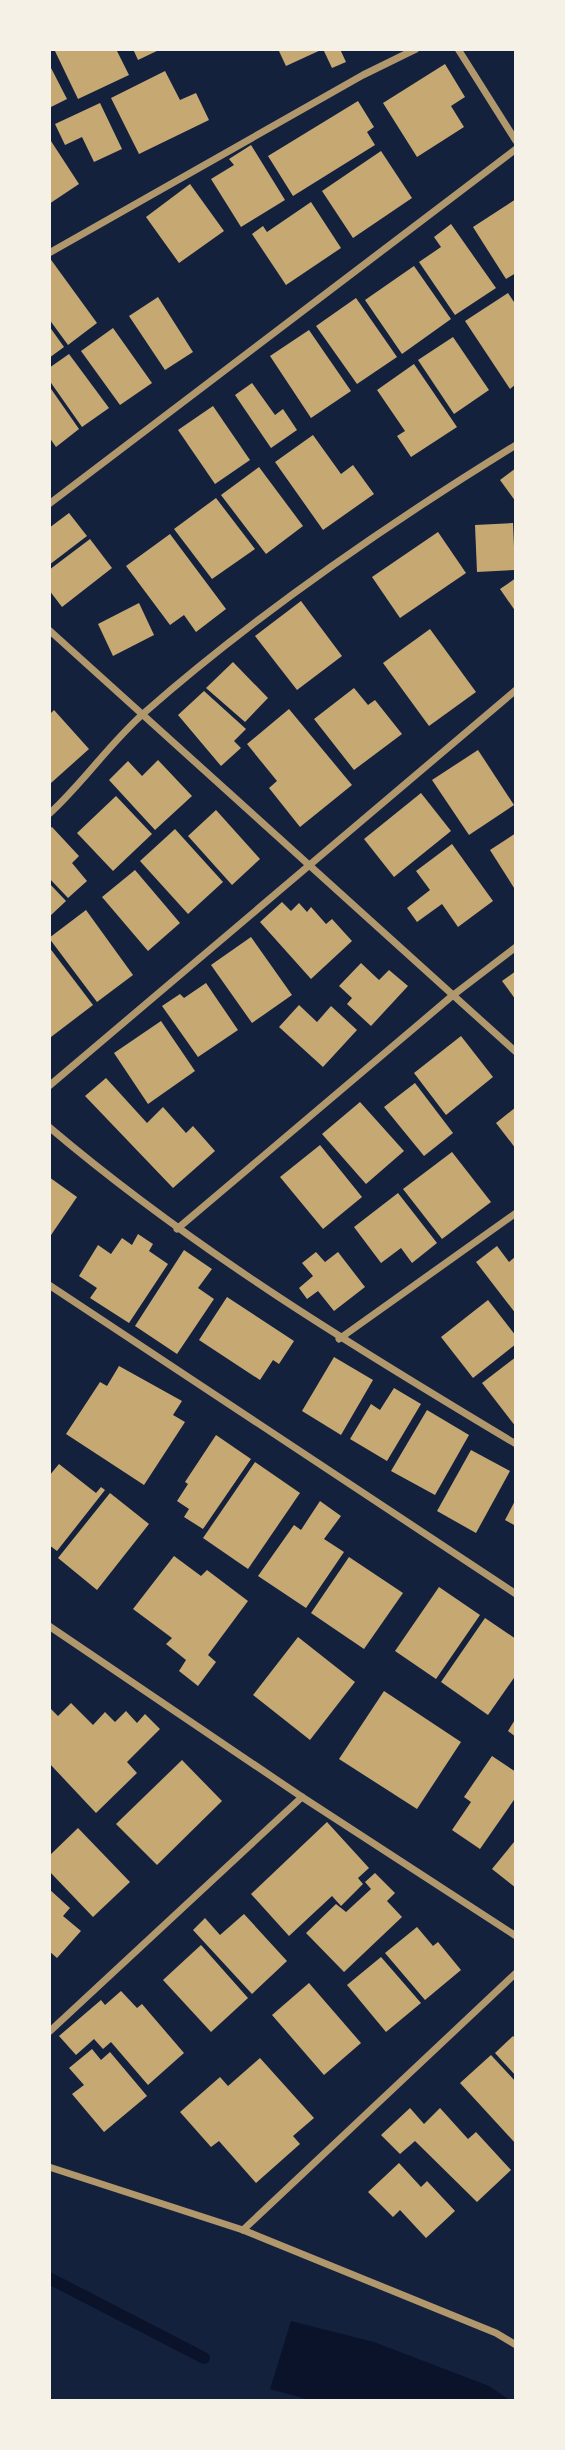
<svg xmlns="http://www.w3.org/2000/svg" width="565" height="2450" font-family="Mulish,sans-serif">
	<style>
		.water { fill: #0b132b }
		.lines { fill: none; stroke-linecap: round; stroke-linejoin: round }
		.stream { stroke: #0b132b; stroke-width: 12 }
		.building { fill: #c6a872 }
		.minor { stroke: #b1986c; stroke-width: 7 }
	</style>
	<rect width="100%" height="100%" fill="#14213d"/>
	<path class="water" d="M291 2321 374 2342 489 2386 511 2401H313L270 2389Z"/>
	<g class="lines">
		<path class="stream" d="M49 2278 204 2358"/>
	</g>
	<g class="building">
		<path d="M54 49H116L129 75 78 99Z"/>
		<path d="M133 49H161L138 60Z"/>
		<path d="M278 49H323L286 66Z"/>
		<path d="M323 49H340L346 62 332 68Z"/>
		<path d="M49 64 67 99 49 108Z"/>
		<path d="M445 64 465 97 451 106 464 127 417 157 383 103Z"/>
		<path d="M165 71 180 100 196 93 209 120 139 154 111 98Z"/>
		<path d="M358 101 374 127 367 132 375 145 293 196 268 156Z"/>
		<path d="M100 103 122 149 94 162 82 137 65 145 55 124Z"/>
		<path d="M49 138 79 184 49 204Z"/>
		<path d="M251 145 285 200 241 227 211 179 234 165 229 159Z"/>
		<path d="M381 151 412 198 353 238 322 191Z"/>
		<path d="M190 184 224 231 179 263 146 217Z"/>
		<path d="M516 199V273L506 279 473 227Z"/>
		<path d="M311 202 341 248 286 285 252 234 263 226 267 232Z"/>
		<path d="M451 224 496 288 455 315 419 262 441 247 434 237Z"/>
		<path d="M49 257 97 323 68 345 49 319Z"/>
		<path d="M414 266 451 319 402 354 365 300Z"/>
		<path d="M508 293 516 305V384L510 389 465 321Z"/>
		<path d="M158 297 193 352 165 370 129 316Z"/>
		<path d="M356 298 397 357 357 384 316 326Z"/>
		<path d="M49 326 64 347 49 358Z"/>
		<path d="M113 328 152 383 120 405 81 351Z"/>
		<path d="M309 330 351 391 311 418 270 356Z"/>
		<path d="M453 337 489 390 454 414 418 360Z"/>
		<path d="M69 354 109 408 82 427 49 380V368Z"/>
		<path d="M414 364 457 427 411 457 397 436 405 431 377 390Z"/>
		<path d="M252 383 275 415 283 409 297 430 271 448 235 395Z"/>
		<path d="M49 386 79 429 56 447 49 437Z"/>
		<path d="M213 406 250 460 215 484 178 430Z"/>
		<path d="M313 435 341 474 353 465 374 494 323 530 275 462Z"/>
		<path d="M259 467 303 526 266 554 221 495Z"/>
		<path d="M516 468V502L500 480Z"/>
		<path d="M216 498 255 549 212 579 174 529Z"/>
		<path d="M69 513 87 536 49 565V528Z"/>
		<path d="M513 523 515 570 477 572 475 525Z"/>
		<path d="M438 532 466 573 400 618 372 577Z"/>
		<path d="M170 534 226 609 196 632 184 615 170 625 126 566Z"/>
		<path d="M90 539 112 568 62 607 49 590V570Z"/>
		<path d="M516 578V612L500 589Z"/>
		<path d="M301 601 342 656 297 690 255 636Z"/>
		<path d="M139 603 154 635 113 656 98 624Z"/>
		<path d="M430 629 476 692 429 726 383 663Z"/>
		<path d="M233 662 268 698 245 722 206 688Z"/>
		<path d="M354 688 368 705 375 700 402 734 354 770 314 719Z"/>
		<path d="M204 691 246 729 234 741 241 748 221 766 178 715Z"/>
		<path d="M289 709 352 785 300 827 269 788 277 781 247 744Z"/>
		<path d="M54 710 89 749 51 783 49 715Z"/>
		<path d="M478 750 514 805 469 835 432 780Z"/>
		<path d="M158 760 192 796 155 830 109 780 128 761 142 776Z"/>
		<path d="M421 793 451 831 394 877 364 839Z"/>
		<path d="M116 796 152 834 113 871 77 833Z"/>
		<path d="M216 810 260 859 232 885 188 836Z"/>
		<path d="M52 827 79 856 72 863 87 881 68 898 49 878V829Z"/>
		<path d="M175 829 223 882 188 914 140 861Z"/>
		<path d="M516 833V891L490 850Z"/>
		<path d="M452 844 493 901 458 927 442 904 417 922 407 908 430 890 416 871Z"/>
		<path d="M135 870 180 923 148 951 102 897Z"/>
		<path d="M49 883 66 901 49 917Z"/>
		<path d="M282 902 291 911 299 903 307 912 311 907 326 924 332 919 352 941 311 979 260 922Z"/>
		<path d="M86 910 133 975 97 1002 49 938Z"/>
		<path d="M251 937 292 995 252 1023 211 965Z"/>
		<path d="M49 947 93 1005 51 1037 49 1034Z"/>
		<path d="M361 963 379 980 389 970 408 986 371 1026 347 1004 352 998 339 986Z"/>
		<path d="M516 971V1000L502 981Z"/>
		<path d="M206 983 238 1030 198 1057 162 1006 180 994 184 998Z"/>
		<path d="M299 1005 317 1022 331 1006 357 1030 323 1067 279 1027Z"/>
		<path d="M161 1021 195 1071 148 1104 114 1053Z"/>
		<path d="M461 1036 493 1077 446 1115 414 1073Z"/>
		<path d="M106 1078 147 1123 163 1107 186 1133 193 1126 215 1151 173 1188 85 1096Z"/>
		<path d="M415 1083 453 1133 424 1156 384 1107Z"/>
		<path d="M360 1102 404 1151 366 1184 322 1134Z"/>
		<path d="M516 1107V1149L496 1123Z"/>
		<path d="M320 1145 362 1197 323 1229 280 1177Z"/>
		<path d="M452 1152 491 1202 442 1239 403 1189Z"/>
		<path d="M49 1177 77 1197 49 1238Z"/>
		<path d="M398 1193 437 1243 412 1263 401 1248 381 1263 354 1227Z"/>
		<path d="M138 1234 153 1244 149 1251 168 1264 129 1323 90 1298 97 1288 79 1276 98 1245 111 1254 122 1238 132 1245Z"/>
		<path d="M497 1246 509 1262 516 1256V1314L476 1262Z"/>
		<path d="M184 1250 212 1269 198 1288 214 1299 177 1354 135 1326Z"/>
		<path d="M316 1252 325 1262 338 1252 365 1287 334 1311 318 1291 307 1299 299 1288 313 1276 302 1263Z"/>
		<path d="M227 1297 294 1341 279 1364 273 1360 260 1380 199 1340Z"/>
		<path d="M488 1300 516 1336V1344L473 1378 441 1337Z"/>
		<path d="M334 1357 373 1380 341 1435 302 1411Z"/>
		<path d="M516 1357V1427L482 1383Z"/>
		<path d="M119 1366 182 1401 173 1415 185 1422 144 1485 66 1434 100 1382 107 1386Z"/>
		<path d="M394 1388 421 1404 387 1461 350 1439 371 1404 380 1410Z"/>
		<path d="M427 1410 469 1435 435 1495 391 1471Z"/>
		<path d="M216 1435 251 1459 203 1529 184 1517 189 1509 177 1501 188 1484 185 1482Z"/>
		<path d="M471 1450 510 1471 476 1533 437 1511Z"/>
		<path d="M255 1462 300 1493 248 1569 203 1538Z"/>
		<path d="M59 1464 96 1493 101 1487 105 1490 57 1551 49 1545V1476Z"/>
		<path d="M110 1493 149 1524 97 1590 58 1558Z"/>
		<path d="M516 1499V1526L505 1520Z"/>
		<path d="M320 1501 341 1516 324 1539 344 1552 306 1608 258 1576 294 1525 301 1530Z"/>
		<path d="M174 1556 201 1576 207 1570 248 1601 208 1655 216 1662 198 1686 179 1671 186 1660 166 1644 172 1638 133 1609Z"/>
		<path d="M349 1557 403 1593 364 1649 311 1613Z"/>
		<path d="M439 1587 480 1615 436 1679 395 1651Z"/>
		<path d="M485 1618 516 1639V1675L488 1715 441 1682Z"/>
		<path d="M298 1637 355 1682 310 1740 253 1695Z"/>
		<path d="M384 1691 461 1742 417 1809 339 1759Z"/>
		<path d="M71 1703 93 1725 105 1712 115 1722 126 1711 137 1723 145 1714 160 1729 127 1762 137 1773 96 1813 49 1763V1707L58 1716Z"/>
		<path d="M516 1718V1737L508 1731Z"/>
		<path d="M492 1756 516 1772V1797L480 1849 452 1830 471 1802 464 1797Z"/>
		<path d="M182 1760 222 1801 157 1865 116 1824Z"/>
		<path d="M327 1822 369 1868 358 1878 363 1884 341 1906 332 1896 289 1936 251 1894Z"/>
		<path d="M78 1828 130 1882 93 1917 49 1871V1856Z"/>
		<path d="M514 1842 516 1844V1888L492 1869Z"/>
		<path d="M375 1873 395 1893 387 1901 402 1917 344 1972 306 1933 336 1904 346 1912 371 1889 365 1882Z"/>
		<path d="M49 1889 70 1908 63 1916 81 1931 57 1958 49 1951Z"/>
		<path d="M244 1914 287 1961 252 1994 193 1930 205 1918 220 1935Z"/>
		<path d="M417 1927 433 1946 438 1942 461 1970 425 2000 385 1953Z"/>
		<path d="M201 1945 248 1998 211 2032 163 1980Z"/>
		<path d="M381 1957 421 2003 386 2032 347 1985Z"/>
		<path d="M309 1983 361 2043 324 2075 272 2015Z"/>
		<path d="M121 1991 137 2008 142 2004 184 2053 148 2085 111 2042 103 2049 94 2039 76 2055 59 2036 101 2000 105 2005Z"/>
		<path d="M513 2036 516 2039V2076L495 2053Z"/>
		<path d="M92 2049 101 2060 110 2052 147 2096 104 2132 72 2094 84 2085 69 2068Z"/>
		<path d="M491 2055 516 2082V2144L460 2083Z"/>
		<path d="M260 2058 314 2118 293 2136 300 2144 256 2183 219 2141 211 2147 180 2112 220 2077 228 2086Z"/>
		<path d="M410 2108 424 2124 440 2108 468 2139 476 2132 511 2170 477 2202 415 2141 400 2154 381 2135Z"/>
		<path d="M399 2163 421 2187 427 2181 455 2211 426 2238 400 2210 393 2217 368 2192Z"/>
	</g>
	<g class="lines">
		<g class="minor">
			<path d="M458 49 516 141"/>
			<path d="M49 253 363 75 416 49"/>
			<path d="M49 504 516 149"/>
			<path d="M49 630 516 1052"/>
			<path d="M49 814C83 783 109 744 144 713 259 612 386 525 516 445"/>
			<path d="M49 1086 516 690"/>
			<path d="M49 1127C194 1250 354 1347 516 1444"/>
			<path d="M177 1229 452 996 516 947"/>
			<path d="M49 1285 516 1594"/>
			<path d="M339 1339 516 1213"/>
			<path d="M49 1626 302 1797 516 1936"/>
			<path d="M49 2032 302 1797"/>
			<path d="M49 2167 243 2230 496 2333 516 2345"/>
			<path d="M243 2230 516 1973"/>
		</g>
	</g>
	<rect width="565" height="2450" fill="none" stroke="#f6f1e7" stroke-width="102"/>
</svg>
